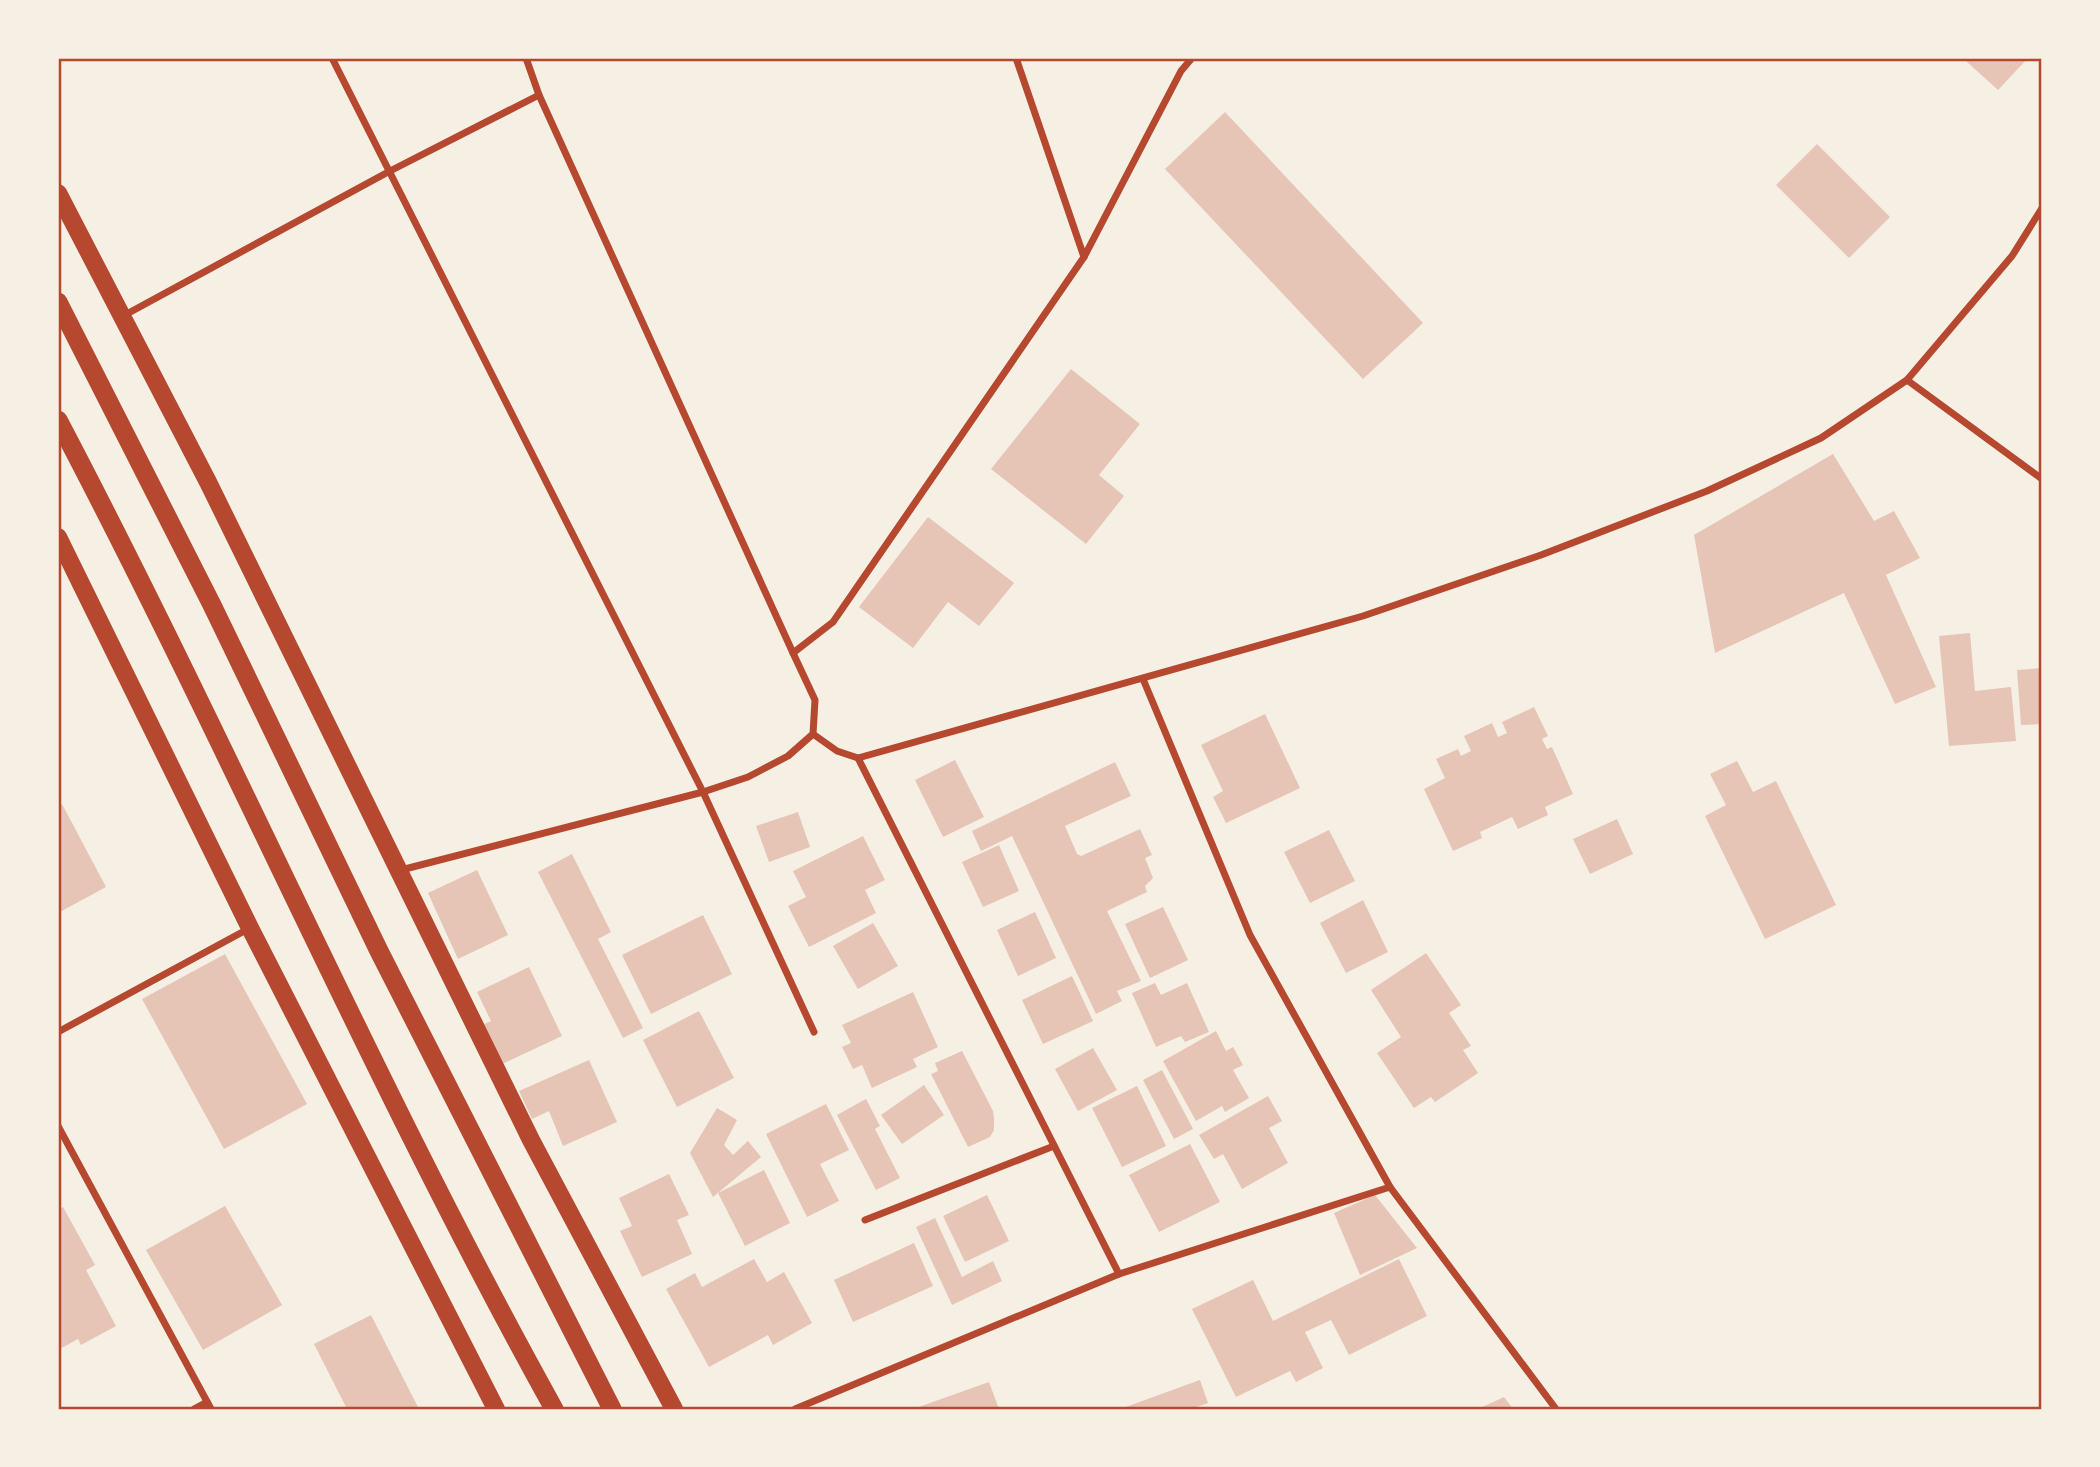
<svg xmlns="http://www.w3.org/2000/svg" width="2100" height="1467" font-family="'Times New Roman',serif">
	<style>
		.building { fill: #e6c5b7 }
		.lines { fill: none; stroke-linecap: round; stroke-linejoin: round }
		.minor { stroke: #b5482f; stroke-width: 7 }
		.primary { stroke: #b5482f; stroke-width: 18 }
		.trunk { stroke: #b5482f; stroke-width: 19 }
		.neatline { fill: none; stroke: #b5482f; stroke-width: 2.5 }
	</style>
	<rect width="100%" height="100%" fill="#f6efe4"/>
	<g class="building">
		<path d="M1970 58H2028L1998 90 1966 61Z"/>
		<path d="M1225 112 1423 323 1363 379 1165 169Z"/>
		<path d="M1817 144 1890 217 1849 258 1776 185Z"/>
		<path d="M1071 369 1140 424 1099 475 1124 496 1086 544 991 469Z"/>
		<path d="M1833 454 1874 521 1894 511 1920 558 1886 575 1936 687 1895 704 1844 593 1715 653 1694 535Z"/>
		<path d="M928 517 1014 583 979 626 948 602 913 648 859 607Z"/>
		<path d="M1970 633 1975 691 2011 687 2016 741 1949 746 1939 636Z"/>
		<path d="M2042 668V724L2021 725 2017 670Z"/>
		<path d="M1534 707 1548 736 1542 739 1547 749 1552 747 1573 794 1545 807 1548 815 1518 829 1512 817 1480 832 1482 838 1453 851 1424 789 1445 778 1436 759 1458 749 1461 756 1471 751 1464 736 1492 723 1498 737 1507 733 1502 722Z"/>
		<path d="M1265 714 1300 788 1226 823 1213 797 1223 791 1201 745Z"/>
		<path d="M955 760 984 817 943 837 915 780Z"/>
		<path d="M1737 761 1753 792 1776 781 1836 905 1765 939 1705 816 1726 805 1710 774Z"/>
		<path d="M1115 762 1131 796 1065 826 1077 854 1081 856 1140 829 1152 855 1145 858 1153 878 1145 886 1147 892 1107 911 1141 981 1117 991 1122 1001 1096 1014 1012 836 981 851 972 831Z"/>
		<path d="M62 804 106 887 58 913V807Z"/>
		<path d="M798 812 810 847 769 862 756 826Z"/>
		<path d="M1617 819 1633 854 1590 874 1573 839Z"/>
		<path d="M1329 830 1355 881 1310 903 1284 852Z"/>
		<path d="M863 836 885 880 865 890 876 913 809 947 788 906 806 897 793 871Z"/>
		<path d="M999 845 1019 891 983 907 962 862Z"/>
		<path d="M572 854 611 932 598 939 643 1028 623 1038 538 872Z"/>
		<path d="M477 870 508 935 458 959 428 893Z"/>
		<path d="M1363 900 1388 952 1346 973 1320 923Z"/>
		<path d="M1163 907 1188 960 1150 978 1125 924Z"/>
		<path d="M1035 912 1056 958 1018 976 997 930Z"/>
		<path d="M703 915 732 974 651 1014 622 955Z"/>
		<path d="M873 923 898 966 858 989 833 946Z"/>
		<path d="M1426 953 1461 1005 1449 1013 1471 1046 1463 1050 1478 1073 1435 1102 1431 1097 1414 1108 1377 1053 1401 1037 1371 990Z"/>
		<path d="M225 954 307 1104 224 1149 142 999Z"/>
		<path d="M529 967 562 1036 502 1064 484 1024 491 1021 477 992Z"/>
		<path d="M1072 976 1093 1021 1043 1044 1022 1000Z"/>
		<path d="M1155 983 1161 995 1187 983 1209 1032 1185 1042 1181 1036 1156 1047 1132 993Z"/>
		<path d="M913 992 938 1047 913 1059 917 1067 872 1088 862 1065 853 1069 842 1047 851 1043 842 1025Z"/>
		<path d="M699 1011 734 1078 677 1107 643 1040Z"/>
		<path d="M1216 1031 1226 1051 1233 1047 1243 1065 1233 1070 1249 1098 1225 1112 1222 1106 1196 1121 1163 1061Z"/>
		<path d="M1093 1048 1117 1090 1078 1111 1055 1069Z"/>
		<path d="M962 1051 993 1111 994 1119V1130L990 1137 968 1147 931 1074 938 1071 935 1063Z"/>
		<path d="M589 1060 617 1122 563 1146 549 1111 532 1119 519 1091Z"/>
		<path d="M1162 1070 1193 1129 1174 1139 1143 1080Z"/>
		<path d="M924 1085 944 1115 902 1144 881 1115Z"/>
		<path d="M1137 1086 1166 1146 1122 1167 1092 1108Z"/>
		<path d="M1268 1096 1282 1121 1269 1128 1288 1163 1242 1189 1223 1154 1214 1159 1199 1135Z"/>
		<path d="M866 1099 880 1126 875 1129 900 1178 876 1190 837 1115Z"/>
		<path d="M826 1104 849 1150 820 1164 839 1201 807 1217 766 1134Z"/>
		<path d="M717 1108 737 1120 724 1145 733 1155 748 1141 761 1157 713 1197 690 1153Z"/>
		<path d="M1190 1144 1220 1202 1159 1232 1129 1175Z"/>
		<path d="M764 1170 790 1223 745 1246 718 1193Z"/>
		<path d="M669 1174 689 1215 677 1220 692 1254 642 1277 620 1231 632 1226 619 1198Z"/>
		<path d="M987 1195 1009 1241 965 1262 943 1216Z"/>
		<path d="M1375 1195 1417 1248 1360 1275 1334 1213Z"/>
		<path d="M225 1206 282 1305 203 1350 146 1250Z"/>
		<path d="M63 1207 95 1265 86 1270 116 1326 81 1345 78 1339 58 1350V1210Z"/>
		<path d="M935 1218 962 1277 993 1261 1002 1281 952 1305 916 1227Z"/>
		<path d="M914 1243 933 1286 853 1322 834 1280Z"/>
		<path d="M754 1259 767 1282 784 1272 812 1323 773 1345 768 1335 709 1367 666 1289 695 1273 702 1287Z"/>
		<path d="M1399 1259 1427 1316 1349 1355 1331 1320 1305 1332 1323 1368 1296 1382 1290 1371 1236 1397 1192 1309 1253 1280 1273 1321Z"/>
		<path d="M371 1315 419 1409H347L314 1344Z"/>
		<path d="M1200 1380 1208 1403 1191 1409H1120Z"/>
		<path d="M989 1382 999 1409H913Z"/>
		<path d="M1504 1397 1513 1409H1478Z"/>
	</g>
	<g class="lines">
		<g class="minor">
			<path d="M332 58 703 792 814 1032"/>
			<path d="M526 58 539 95 793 653"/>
			<path d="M1016 58 1084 257"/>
			<path d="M123 316 390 171 539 95"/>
			<path d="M1907 380 2042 479"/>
			<path d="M1143 679 1250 935 1390 1187"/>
			<path d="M813 734 837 751 858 758 1363 616 1541 555 1707 491 1821 438 1907 380 2012 256 2042 208"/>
			<path d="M401 870 703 792 748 777 788 756 813 734 815 700 793 653 833 622 1084 257 1181 71 1192 58"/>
			<path d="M58 1032 248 929"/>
			<path d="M58 1126 211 1409"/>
			<path d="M865 1220 1054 1146"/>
			<path d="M1119 1274 1390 1187 1556 1409"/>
			<path d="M194 1409 207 1402"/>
			<path d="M795 1409 1119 1274 858 758"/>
		</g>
		<g class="primary">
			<path d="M58 193 208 482 531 1140 674 1409"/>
			<path d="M58 537 250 928 496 1409"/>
		</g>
		<g class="trunk">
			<path d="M58 302 212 605 379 951 612 1409"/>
			<path d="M58 420C230 747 375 1087 554 1409"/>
		</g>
	</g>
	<rect width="2100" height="1467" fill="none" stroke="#f6efe4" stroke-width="119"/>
	<rect x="60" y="60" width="1980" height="1348" class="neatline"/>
</svg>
